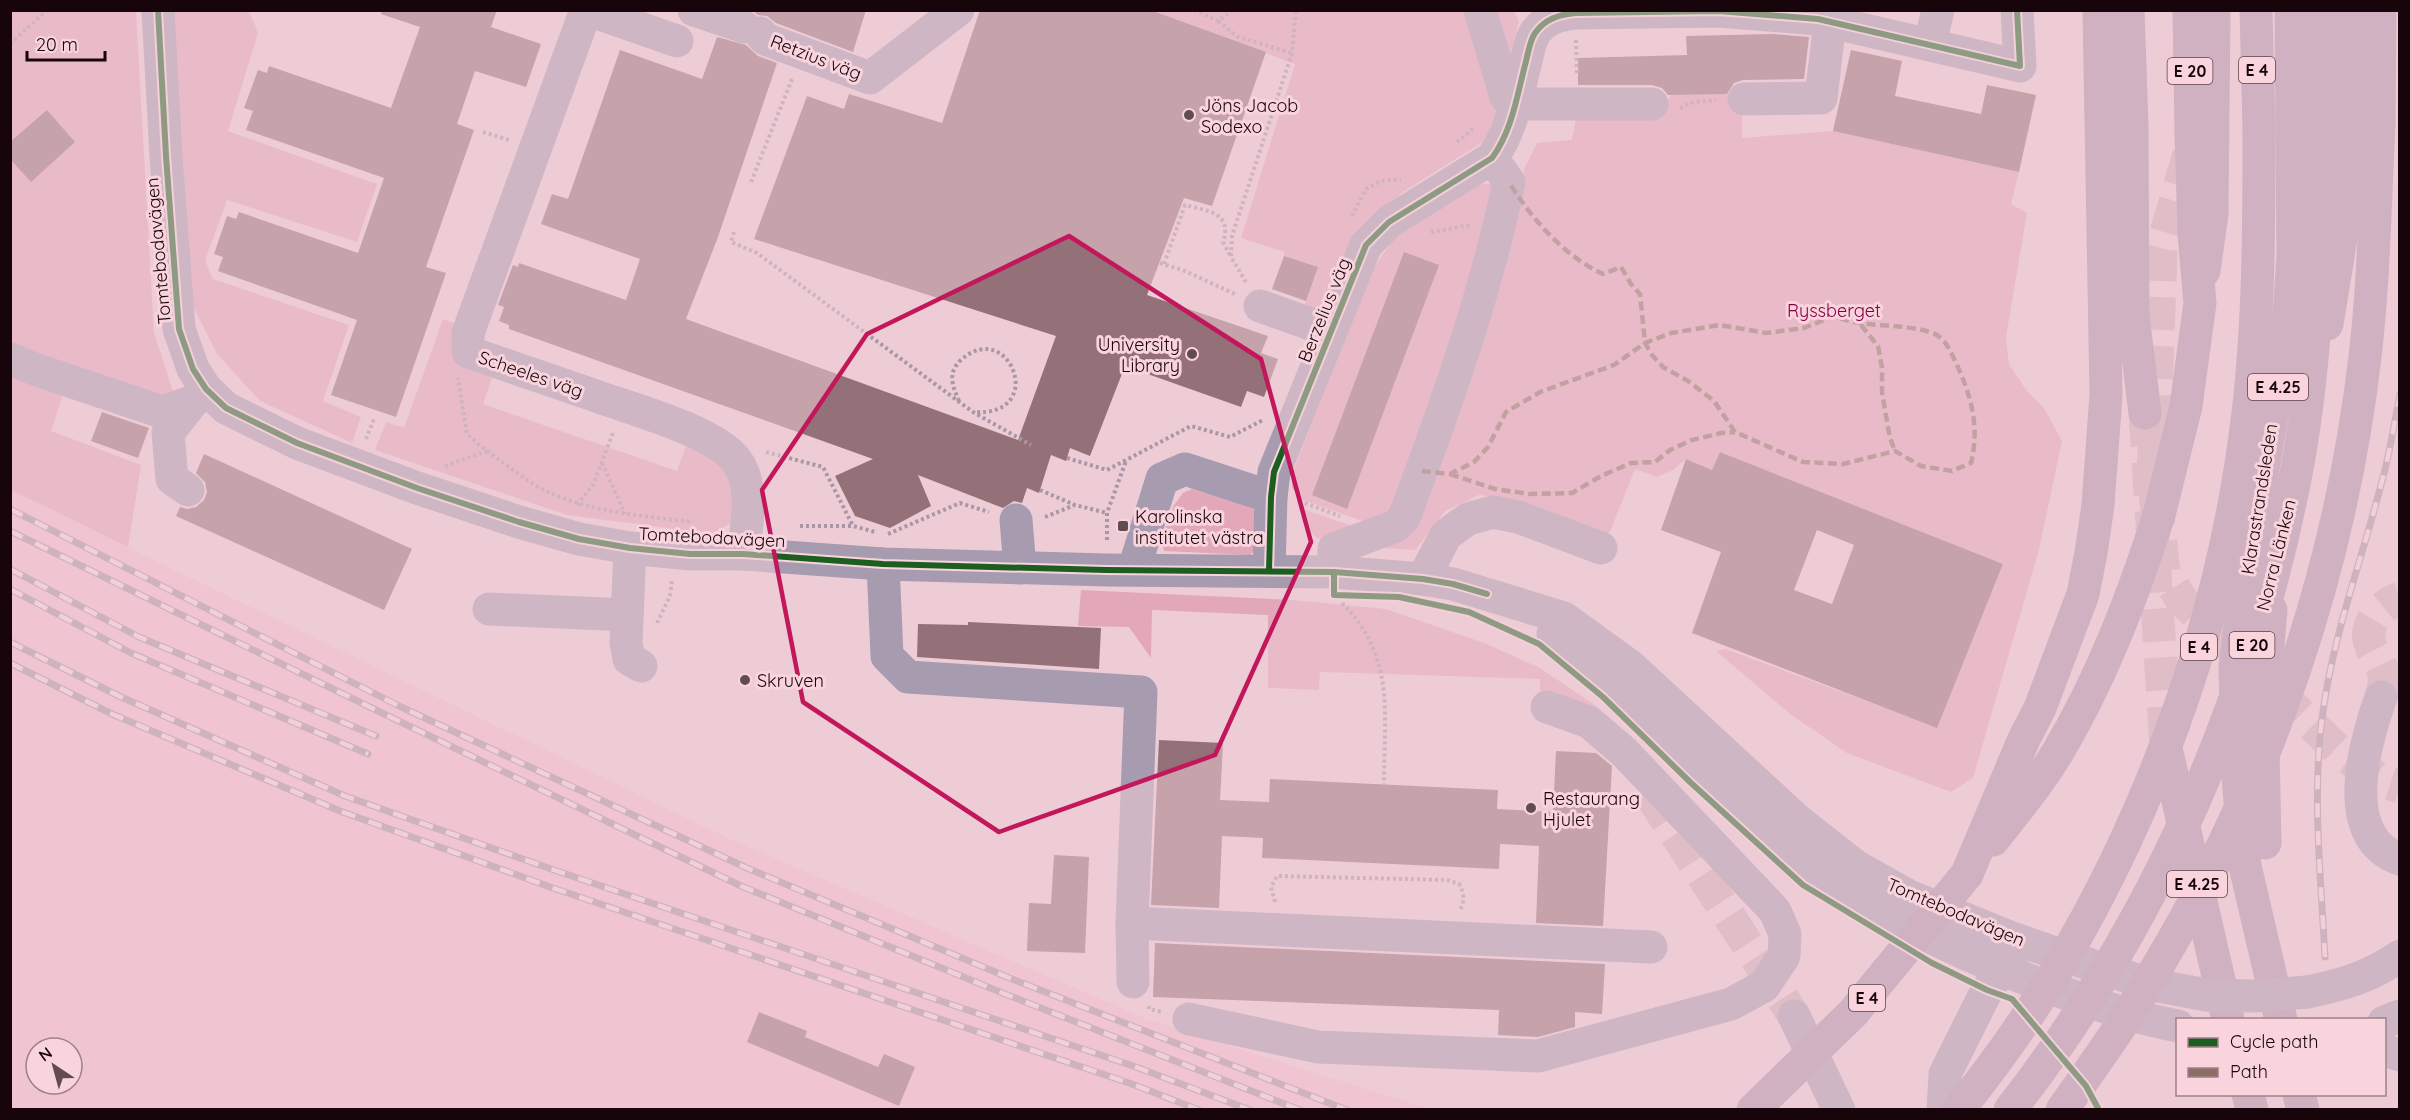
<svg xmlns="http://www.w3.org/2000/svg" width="2410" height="1120" font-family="Quicksand,sans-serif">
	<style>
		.built { fill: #f2bdcd; fill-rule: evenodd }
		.green { fill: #e2a7b8 }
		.building { fill: #947079; fill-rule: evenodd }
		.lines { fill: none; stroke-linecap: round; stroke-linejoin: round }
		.minor-tunnel { stroke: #ceaeb8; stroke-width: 33; stroke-dasharray: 33 16; stroke-linecap: butt }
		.highway-tunnel { stroke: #ceaeb8; stroke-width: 33; stroke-dasharray: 33 16; stroke-linecap: butt }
		.path { stroke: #a897a4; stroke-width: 4; stroke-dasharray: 3 3; stroke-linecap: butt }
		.minor { stroke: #a79caf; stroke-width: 33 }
		.highway { stroke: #a891aa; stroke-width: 33 }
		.rail-casing { stroke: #a796a3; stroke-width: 7 }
		.rail { stroke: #f9d4dd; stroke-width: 4.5; stroke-dasharray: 14; stroke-linecap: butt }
		.minor-bridge { stroke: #a79caf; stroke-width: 33 }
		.highway-bridge { stroke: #a891aa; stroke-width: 33 }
		.quiet { stroke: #8d6e63; stroke-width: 4.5; stroke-dasharray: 9 4.5; stroke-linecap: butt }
		.cycleway-casing { stroke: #f9d4dd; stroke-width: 10 }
		.cycleway { stroke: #1b5e20; stroke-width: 6 }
		.marked { fill: none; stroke: #c2185b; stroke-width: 4.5; stroke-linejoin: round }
		.poi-dot { fill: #634b52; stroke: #f9d4dd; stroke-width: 2 }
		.labels { text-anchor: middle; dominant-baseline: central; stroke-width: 6; stroke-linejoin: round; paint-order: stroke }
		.shield { fill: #f9d4dd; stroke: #5c434a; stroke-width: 1.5 }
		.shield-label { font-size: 16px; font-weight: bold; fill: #18050b }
		.street-label { font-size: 18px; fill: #18050b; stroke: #f9d4dd }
		.poi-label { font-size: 18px; fill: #18050b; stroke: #f9d4dd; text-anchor: start }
		.park-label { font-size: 18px; fill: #870044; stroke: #f9d4dd }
	</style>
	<rect width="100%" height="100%" fill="#eeccd6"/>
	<path class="built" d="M10 490 726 837 1147 1019 1429 1109H11ZM36 1048H72V1084H36Z"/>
	<g class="green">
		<path d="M10 11H136L154 333 173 391 159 403 71 371 51 431 141 465 128 547 11 490Z"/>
		<path d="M173 11H249L258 33 228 131 377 184 357 242 227 200 205 261 213 279 349 325 323 401 361 417 352 443 260 401 217 354 191 302Z"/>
		<path d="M1150 11H1471L1501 109 1491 137 1403 192 1363 228 1323 315 1304 308 1317 267 1284 256V252L1241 238 1295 64Z"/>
		<path d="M1490 11H1514L1519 21 1507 67Z"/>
		<path d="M1742 93V138L1833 131 2019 172 2011 204 2027 213 2006 337 2009 364 2027 391 2044 408 2062 441 2039 550 1973 778 1951 792 1847 753 1790 714 1716 651 1726 649 1937 727 2003 564 1720 452 1712 470 1686 459 1673 470 1657 477 1635 469 1607 539 1515 500 1479 495 1445 511 1415 550 1364 547 1407 532 1517 220 1524 169 1537 143 1572 140 1576 118 1659 117 1671 95Z"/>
		<path d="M1476 184H1492L1498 191 1400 515 1377 526 1303 500 1292 488V474L1370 273 1390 244 1402 232Z"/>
		<path d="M443 319 464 327 493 375 483 404 677 471 687 443 730 468 740 517 713 534 567 515 375 450 386 422 404 428Z"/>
		<path d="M1192 489 1249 506 1260 513 1258 546 1250 555 1164 551 1161 541 1174 505 1183 493Z"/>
		<path d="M1303 509 1358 528 1330 544C1310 535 1305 532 1303 509Z"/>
		<path d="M1081 590 1293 600 1386 609 1487 644 1540 668 1598 707 1540 691V679L1320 672 1319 690 1268 688V615L1152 610 1151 658 1129 627 1078 626Z"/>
	</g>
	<g class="building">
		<path d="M382 10H497L491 27 541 44 526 87 475 71 457 124 474 130 426 267 446 273 396 417 331 395 357 320 218 271 223 257 214 254 227 216 236 219 239 212 358 253 384 178 246 130 253 111 244 108 258 70 267 73 269 66 391 108 420 27 381 14Z"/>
		<path d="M752 10H866L853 52 776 23 767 16 758 15Z"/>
		<path d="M980 10H1150L1266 52 1212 206 1184 198 1147 295 1268 336 1261 353 1278 359 1264 397 1247 391 1241 407 1125 366 1090 456 1070 448 1066 461 1051 455 1039 493 1027 488 1022 503 1014 501 1003 508 918 475 931 506 890 528 855 516 835 476 873 459 509 329V325L499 321 504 307 498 305 513 265 518 267 519 263 626 300 640 259 541 224 552 194 568 199 620 50 702 79 717 37 746 45 758 56 777 63 718 237 686 319 1018 440 1056 336 754 239 807 96 844 109 849 94 942 123Z"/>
		<path d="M1772 34 1809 37 1804 79 1743 80 1734 83 1727 94 1668 95 1662 88 1652 85H1578V58L1687 55 1686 36Z"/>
		<path d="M1851 50 1902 61 1895 96 1981 114 1987 85 2036 95 2019 172 1833 131Z"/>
		<path d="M47 110 75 142 31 182 10 159V142Z"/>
		<path d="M1404 252 1439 265 1347 509 1312 495Z"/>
		<path d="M1284 256 1318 267 1306 301 1272 289Z"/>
		<path d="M102 412 149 428 138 458 91 441Z"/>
		<path d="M1720 452 2003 564 1937 728 1692 633 1721 552 1661 530 1686 459 1712 470ZM1817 530 1854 545 1832 604 1794 590Z"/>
		<path d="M204 454 412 549 384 610 176 516 180 507 187 509 196 507 204 500 207 492 205 482 196 473Z"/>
		<path d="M968 622 1101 628 1099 669 917 657 918 624 968 625Z"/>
		<path d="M1159 740 1223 743 1220 800 1269 802 1270 779 1498 790 1497 809 1553 812 1556 751 1596 753 1612 766 1603 926 1536 923 1539 846 1500 844 1499 869 1262 858 1263 838 1222 836 1219 908 1151 905Z"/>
		<path d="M1054 855 1089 857 1085 953 1027 951 1029 903 1051 904Z"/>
		<path d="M1155 943 1605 964 1602 1014 1575 1012V1027L1538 1037 1498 1035 1499 1010 1153 997Z"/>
		<path d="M759 1012 807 1031 805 1037 878 1067 884 1054 915 1067 899 1106 747 1042Z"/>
	</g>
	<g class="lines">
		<g class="minor-tunnel">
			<path d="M2189 154 2161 250 2153 477 2164 571 2181 599 2341 753 2382 781 2400 787"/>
			<path d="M2381 697C2383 691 2385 681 2384 674 2382 665 2376 657 2372 649 2361 626 2379 606 2400 598"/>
			<path d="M1649 793 1794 1016"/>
		</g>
		<path class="highway-tunnel" d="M2145 413 2166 747"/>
		<g class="path">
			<path d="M1194 10 1218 21 1233 10"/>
			<path d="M1218 21 1238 37 1292 53"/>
			<path d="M1576 40 1577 75"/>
			<path d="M10 44 47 10"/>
			<path d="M1680 108 1694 102 1716 100"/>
			<path d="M483 132 509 140"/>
			<path d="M1457 142 1474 128"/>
			<path d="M751 182 792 79"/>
			<path d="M1352 216 1366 189 1381 181 1401 179"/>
			<path d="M734 232 731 242 757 253 973 412 1031 445"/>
			<path d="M1431 232 1471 225"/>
			<path d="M1160 263 1185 271 1235 294"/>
			<path d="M1164 264 1185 205C1207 211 1233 212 1223 242L1231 257"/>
			<path d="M1246 282 1231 257 1232 236 1292 53 1296 10"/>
			<path d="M959 401C952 385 947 372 962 359 1010 318 1048 417 974 412"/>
			<path d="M366 439 374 419"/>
			<path d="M487 451C505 463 524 480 544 490 589 512 643 516 693 522"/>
			<path d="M766 452 823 467 853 526"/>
			<path d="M1067 458 1107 470 1191 426 1230 437 1263 420"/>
			<path d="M602 463 625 514"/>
			<path d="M445 466 487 451 467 434 458 378"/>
			<path d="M1040 490 1075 505"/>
			<path d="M1299 501 1340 516"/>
			<path d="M577 505 593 485 613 433"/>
			<path d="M1045 517 1075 505 1107 513"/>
			<path d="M800 526H853L875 532"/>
			<path d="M888 534 960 503 989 512"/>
			<path d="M1107 540V513L1126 461"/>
			<path d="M1342 603C1396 657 1384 714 1384 785"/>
			<path d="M657 623 670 596 672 580"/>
			<path d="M1275 902 1271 887 1277 876 1447 880 1459 884C1464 892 1465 901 1460 910"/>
			<path d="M1149 1006V1009L1162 1012"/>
		</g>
		<g class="minor">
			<path d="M158 10 166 156 179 329 193 369 206 389 226 408 297 443 417 488 519 522 579 539 630 548 690 554H743L883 564 1106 570 1334 572 1423 579 1453 584 1564 618 1629 665 1797 820 1857 867 1909 896 2012 938 2103 969 2153 985 2207 995"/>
			<path d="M586 10 468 333V352C512 367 555 382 599 397 635 410 713 431 736 460 755 484 747 525 743 554"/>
			<path d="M588 10 677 41"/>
			<path d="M694 10 744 27"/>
			<path d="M1480 10 1506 97 1529 104H1652"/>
			<path d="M760 33 765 39 870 78 958 10"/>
			<path d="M1930 43 1938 10"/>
			<path d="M1744 99 1821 98 1830 21"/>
			<path d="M1260 306 1330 331"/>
			<path d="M10 359 37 370 162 412 191 402"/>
			<path d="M188 490 172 479 168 433 195 399"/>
			<path d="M1016 520 1020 568"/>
			<path d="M630 548 626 643 629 659 641 666"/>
			<path d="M883 564 887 656 908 677 1141 692 1132 923 1651 947"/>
			<path d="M1134 569 1162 479 1185 469 1271 497"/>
			<path d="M1269 571 1271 497 1274 472 1366 245 1389 222 1492 158C1512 131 1517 96 1525 65 1528 55 1529 42 1535 33 1545 19 1558 15 1575 13L1719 11 1818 19 2020 66 2017 10"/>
			<path d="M1334 572V549L1396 526 1404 518C1445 408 1485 297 1509 182L1492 158"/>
			<path d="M1423 579 1446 535 1468 519 1493 512 1518 517 1601 548"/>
			<path d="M489 609 627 615"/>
			<path d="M1553 634C1575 653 1598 670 1619 690 1673 739 1721 794 1777 840 1862 909 1961 957 2064 993 2101 1006 2139 1019 2178 1026"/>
			<path d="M2381 697C2365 742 2337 838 2400 859"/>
			<path d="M1132 923 1133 982"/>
			<path d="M2307 992C2342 985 2370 977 2400 956"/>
			<path d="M1794 1016 1839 1110"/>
			<path d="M1189 1019 1318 1047 1538 1056 1731 1004 1764 986 1784 956 1785 934 1775 911 1624 752 1589 722 1547 707"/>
			<path d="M2384 1022 2400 1016"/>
			<path d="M2384 1050 2400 1055"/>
			<path d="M1943 1110 1945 1074 1987 990 2014 953"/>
		</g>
		<g class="highway">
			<path d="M2128 10 2132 125 2133 316 2145 413"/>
			<path d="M2189 10 2191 131"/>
			<path d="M2256 10 2259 129"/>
			<path d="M2322 10 2323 126"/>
			<path d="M2379 125 2380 10"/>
			<path d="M2204 271 2212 214 2214 10"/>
			<path d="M2327 324 2344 220 2351 123 2352 10"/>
			<path d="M2166 748 2228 1020"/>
			<path d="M1993 840C2015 812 2038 785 2056 755 2101 680 2132 599 2159 515"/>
			<path d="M2265 843 2263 748 2266 669 2271 610"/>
			<path d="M1967 874 2024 739 2040 708 2083 594 2091 553 2098 505 2106 395 2099 10"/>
			<path d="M2281 1020 2245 866 2237 762 2235 666 2249 553 2289 314 2293 257 2291 10"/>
			<path d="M2248 1094 2252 1110"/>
			<path d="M2299 1094 2303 1110"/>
		</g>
		<g class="rail-casing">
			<g id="rail">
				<path d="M10 509 399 706 747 868 1012 979 1347 1110"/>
				<path d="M10 531 380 712 741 886 1005 994 1300 1110"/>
				<path d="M10 569 139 637 376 736"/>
				<path d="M10 589 131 653 368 754"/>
				<path d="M10 642 119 696 345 796 554 870 1136 1067 1250 1110"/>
				<path d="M10 663 112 714 340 811 553 888 1132 1084 1199 1110"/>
				<path d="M2325 957C2321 878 2312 798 2322 719 2332 637 2362 560 2382 481 2390 452 2394 424 2400 395"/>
			</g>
		</g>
		<use href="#rail" class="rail"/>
		<path class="minor-bridge" d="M2207 995 2255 996 2307 992"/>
		<g class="highway-bridge">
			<path d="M2159 515 2186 406 2200 303 2194 234 2191 131"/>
			<path d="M1753 1110 1853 1013 1967 874"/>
			<path d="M1958 1110C2116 917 2219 660 2248 413 2259 319 2259 224 2259 129"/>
			<path d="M2010 1110C2157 922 2255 697 2298 463 2318 352 2320 238 2323 126"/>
			<path d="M2062 1110C2096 1062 2130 1015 2159 964 2269 780 2340 571 2365 357 2374 280 2375 203 2379 125"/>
		</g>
		<g class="quiet">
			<path d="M1861 325 1878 346 1882 368V393L1890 438 1895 451"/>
			<path d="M1422 471 1450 474 1474 462 1488 447 1506 412 1540 392 1614 365 1645 343 1671 333 1720 325 1766 333 1804 328 1834 316C1866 329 1900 322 1933 333 1945 338 1950 350 1955 361 1971 394 1980 427 1971 463L1952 471 1921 466 1895 451 1843 464 1803 462 1735 432 1714 401 1688 381 1663 367 1652 355 1645 343 1640 294 1631 284 1621 267 1603 274C1565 257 1530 217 1509 182"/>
			<path d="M1450 474 1495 489 1530 494 1572 493 1601 476 1631 463 1655 462 1670 450 1692 440 1721 433 1735 432"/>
		</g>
		<g class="cycleway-casing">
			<g id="cycleway">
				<path d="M158 10 166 156 179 329 193 369 206 389 226 408 297 443 417 488 519 522 579 539 630 548 690 554H743L883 564 1106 570 1334 572 1423 579 1453 584 1487 594"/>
				<path d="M1269 571 1271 497 1274 472 1366 245 1389 222 1492 158C1512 131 1517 96 1525 65 1528 55 1529 42 1535 33 1545 19 1558 15 1575 13L1719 11 1818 19 2020 66 2017 10"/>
				<path d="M1334 572V595L1399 597 1469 612 1539 644 1603 697 1690 782 1803 885 1932 963 1987 990 2012 999 2086 1086 2099 1110"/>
			</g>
		</g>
		<use href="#cycleway" class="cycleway"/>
	</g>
	<path d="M0 0H2410V1120H0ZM1069 236 1261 359 1311 542 1215 755 999 832 803 702 762 490 867 334Z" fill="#eeccd6" fill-opacity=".55" fill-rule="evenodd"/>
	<path class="marked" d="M1069 236 1261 359 1311 542 1215 755 999 832 803 702 762 490 867 334Z"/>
	<g class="poi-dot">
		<circle cx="1189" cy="115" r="6"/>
		<circle cx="1192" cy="354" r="6"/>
		<rect x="1117" y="520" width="12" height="12" rx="3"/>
		<circle cx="745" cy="680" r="6"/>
		<circle cx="1531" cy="808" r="6"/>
	</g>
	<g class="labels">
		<g class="shield">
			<rect x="2239" y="57" width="36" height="26" rx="4.5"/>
			<rect x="2167.5" y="58" width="45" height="26" rx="4.5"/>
			<rect x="2248" y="374" width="60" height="26" rx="4.5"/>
			<rect x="2229.5" y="632" width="45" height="26" rx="4.5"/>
			<rect x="2181" y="634" width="36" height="26" rx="4.5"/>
			<rect x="2167" y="871" width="60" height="26" rx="4.5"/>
			<rect x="1849" y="985" width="36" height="26" rx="4.5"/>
		</g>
		<g class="shield-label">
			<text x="2257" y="70">E 4</text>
			<text x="2190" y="71">E 20</text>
			<text x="2278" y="387">E 4.25</text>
			<text x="2252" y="645">E 20</text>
			<text x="2199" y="647">E 4</text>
			<text x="2197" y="884">E 4.25</text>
			<text x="1867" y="998">E 4</text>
		</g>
		<g class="street-label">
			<text transform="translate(816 57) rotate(21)">Retzius väg</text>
			<text transform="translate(158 251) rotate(-95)">Tomtebodavägen</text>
			<text transform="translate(1324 310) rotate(-68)">Berzelius väg</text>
			<text transform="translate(531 374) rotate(19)">Scheeles väg</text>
			<text transform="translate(2259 499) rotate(-81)">Klarastrandsleden</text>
			<text transform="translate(712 537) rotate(3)">Tomtebodavägen</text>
			<text transform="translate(2276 555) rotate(-76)">Norra Länken</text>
			<text transform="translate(1956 912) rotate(23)">Tomtebodavägen</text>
		</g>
		<g class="poi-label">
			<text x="1201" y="105">Jöns Jacob<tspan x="1201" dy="21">Sodexo</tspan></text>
			<text x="1180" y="344" text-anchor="end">University<tspan x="1180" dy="21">Library</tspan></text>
			<text x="1135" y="516">Karolinska<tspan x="1135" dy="21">institutet västra</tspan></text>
			<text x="757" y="680">Skruven</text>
			<text x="1543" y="798">Restaurang<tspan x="1543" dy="21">Hjulet</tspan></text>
		</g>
		<g class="park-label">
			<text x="1834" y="310">Ryssberget</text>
		</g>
	</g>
	<rect width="2410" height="1120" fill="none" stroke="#18050b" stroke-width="24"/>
	<rect x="2176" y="1018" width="210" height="78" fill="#f9d4dd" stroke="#9f8189" stroke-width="1.5"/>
	<rect x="2188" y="1038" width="30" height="9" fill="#1b5e20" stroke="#9f8189" stroke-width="1.5"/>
	<text x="2230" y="1048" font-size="18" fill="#18050b">Cycle path</text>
	<rect x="2188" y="1068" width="30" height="9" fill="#8d6e63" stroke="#9f8189" stroke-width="1.5"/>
	<text x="2230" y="1078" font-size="18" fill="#18050b">Path</text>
	<g transform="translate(54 1066) rotate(324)"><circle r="28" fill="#f9d4dd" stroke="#9f8189" stroke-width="1.5"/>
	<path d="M0-4.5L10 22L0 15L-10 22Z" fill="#634b52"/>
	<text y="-9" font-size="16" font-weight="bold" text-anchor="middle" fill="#18050b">N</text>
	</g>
	<path d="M27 51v9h78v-9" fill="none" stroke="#18050b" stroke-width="3"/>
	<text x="36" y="51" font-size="18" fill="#18050b" stroke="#f9d4dd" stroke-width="4.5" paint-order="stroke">20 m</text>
</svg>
